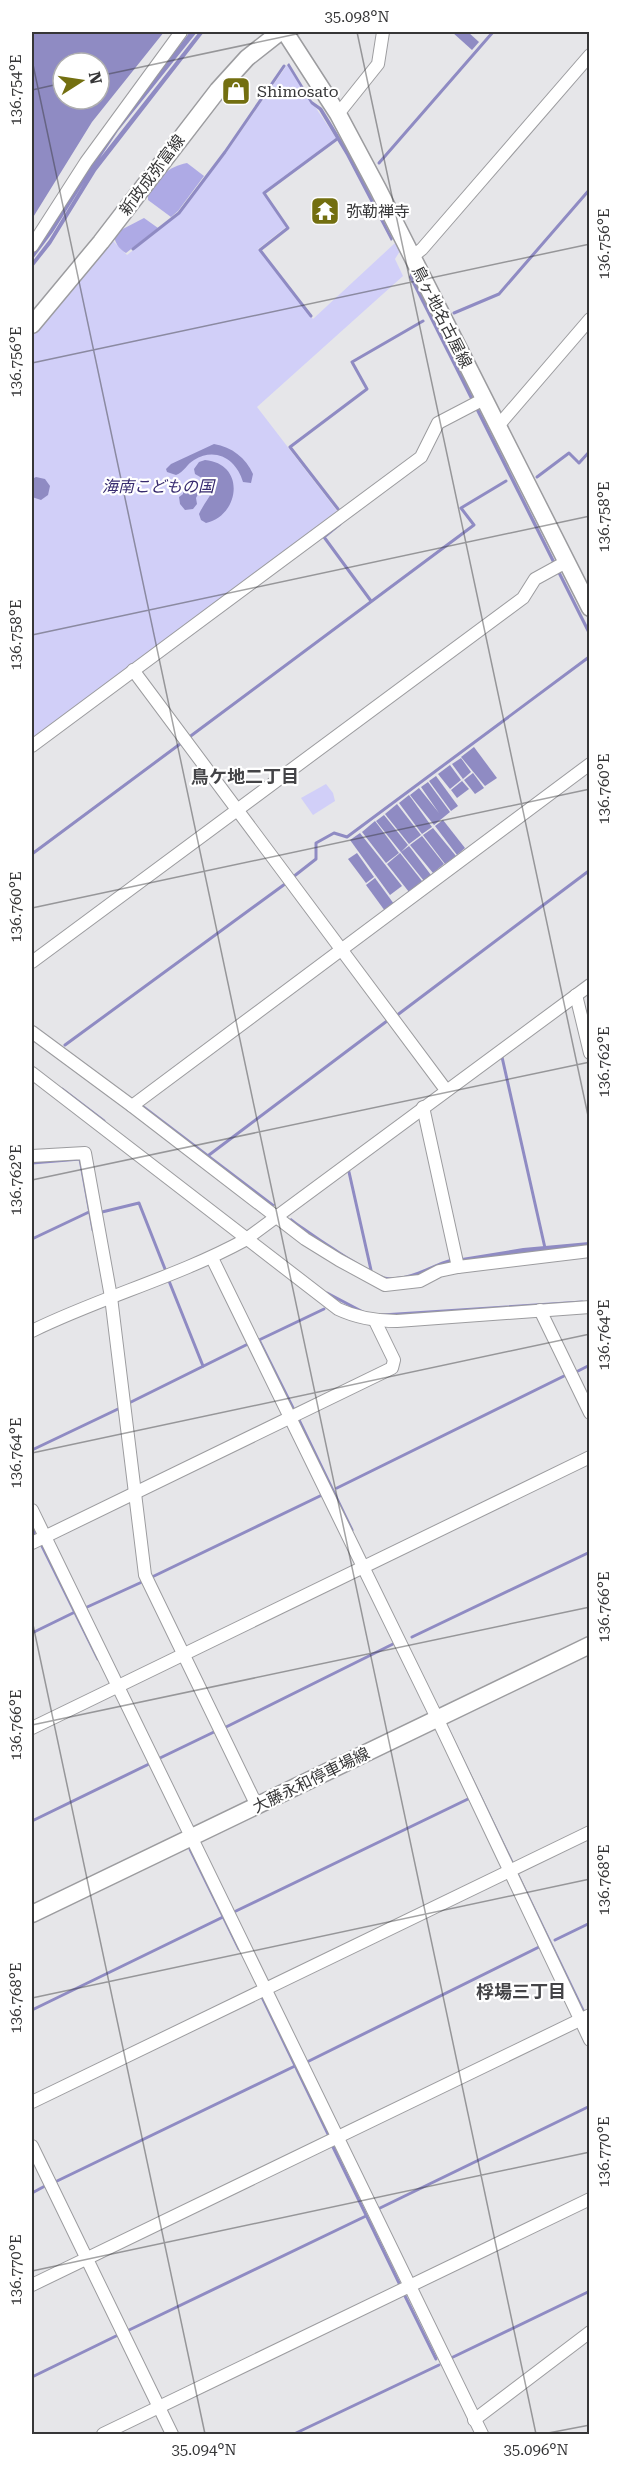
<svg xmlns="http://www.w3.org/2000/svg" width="621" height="2466" font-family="'Roboto Serif','Noto Sans JP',serif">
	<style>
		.green { fill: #d1cff8 }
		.forest { fill: #aeaae5 }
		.water { fill: #8f8bc3; fill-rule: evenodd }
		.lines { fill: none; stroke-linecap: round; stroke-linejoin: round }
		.stream { stroke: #8f8bc3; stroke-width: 3 }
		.minor-casing { stroke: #9c9c9f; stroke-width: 14 }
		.secondary-casing { stroke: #9c9c9f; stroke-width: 19 }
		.minor { stroke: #fff; stroke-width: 12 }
		.secondary { stroke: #fff; stroke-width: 16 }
		.ticks { fill: none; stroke: #363637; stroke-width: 1.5; stroke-opacity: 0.45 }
		.labels { text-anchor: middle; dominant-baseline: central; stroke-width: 4.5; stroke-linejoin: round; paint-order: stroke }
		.poi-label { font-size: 16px; fill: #363637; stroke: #fff; text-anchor: start }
		.street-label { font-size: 16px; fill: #363637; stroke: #fff }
		.park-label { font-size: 16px; font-style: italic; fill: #372b6f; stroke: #fff }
		.neighbourhood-label { font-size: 18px; font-weight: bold; fill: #444447; stroke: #fff }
		.neatline { fill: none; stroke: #363637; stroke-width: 2 }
		.ticks-label { font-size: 15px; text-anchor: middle; fill: #363637 }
	</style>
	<rect width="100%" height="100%" fill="#e6e6e9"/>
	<g class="green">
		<path d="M287 65 336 138 263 192 286 227 258 249 313 319 395 243 400 251 395 259 403 276 257 407 337 511 32 740V332L111 239 127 255 179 214 226 153Z"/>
		<path d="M326 784 333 793 335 801 313 815 301 798Z"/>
	</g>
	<g class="forest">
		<path d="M187 163 204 176 178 211 171 217 148 200V191C160 176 168 167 187 163Z"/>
		<path d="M144 218 158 228 126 253C119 249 116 244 114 237L117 232Z"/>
	</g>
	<g class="water">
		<path d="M32 32H164L92 122 32 219ZM63 63H99V99H63Z"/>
		<path d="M190 32H197L118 131 100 158 199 32H204L96 171 51 244 32 268V262L49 240 85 181 53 232 32 260V253L50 230 89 164 115 128Z"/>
		<path d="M452 32H468L479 42 472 50Z"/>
		<path d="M289 63 312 101 322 108 350 154 393 239 391 241 346 155 319 110 311 104 287 65Z"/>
		<path d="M411 273 589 629V636L409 277Z"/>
		<path d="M214 444C232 447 246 458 253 474L251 483 243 482C237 460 216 446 194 460 187 464 184 472 176 475L167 472 166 469 171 464Z"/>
		<path d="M205 460C247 464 239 516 206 523L201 520 199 514C210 491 223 490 195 474L194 469 199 462Z"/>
		<path d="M36 477 45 479 50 486 48 495 41 500 32 497V479Z"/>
		<path d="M194 481 200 490 196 498 197 504 193 509 185 510 180 504 179 497 183 494V487L186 483Z"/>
		<path d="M474 747 497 778 485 786 461 757Z"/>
		<path d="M461 758 471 772 463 779 452 764Z"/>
		<path d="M450 765 461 780 450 789 438 774Z"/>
		<path d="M473 773 484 788 475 794 464 780Z"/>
		<path d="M436 776 458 806 451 811 429 781Z"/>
		<path d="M462 781 469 789 457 798 451 790Z"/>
		<path d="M428 782 450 812 434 825 410 795 419 788 439 813 421 787Z"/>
		<path d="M409 795 432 827 422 834 399 803Z"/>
		<path d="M397 804 421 835 409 844 385 814Z"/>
		<path d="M384 815 408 845 401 852 409 846 431 875 424 881 376 821Z"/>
		<path d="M443 820 465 848 457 855 435 826Z"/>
		<path d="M375 821 399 853 386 863 362 832Z"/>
		<path d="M433 828 456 856 445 864 423 835Z"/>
		<path d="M360 833 402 886 390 895 350 840Z"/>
		<path d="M422 836 444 864 433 873 410 845Z"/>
		<path d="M357 853 374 877 366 883 348 859Z"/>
		<path d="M400 853 422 881 409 892 387 864Z"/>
		<path d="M375 878 394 904 385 911 366 885Z"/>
		<path d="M142 1104 275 1205 272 1207 140 1106Z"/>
		<path d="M291 1218C304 1228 374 1276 387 1277 411 1279 429 1265 450 1259L451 1263C430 1272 411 1280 388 1280 376 1280 301 1231 288 1221Z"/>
		<path d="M589 1242V1246L463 1262 462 1258 523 1248Z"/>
		<path d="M448 1726 514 1863 510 1865 445 1727Z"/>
		<path d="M518 1872 585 2011 581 2013 513 1874Z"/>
	</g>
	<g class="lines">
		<g class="stream">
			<path d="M379 163 493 32"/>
			<path d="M133 249 179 213 225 152 284 66"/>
			<path d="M454 313 499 294 590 189"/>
			<path d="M311 316 260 250 288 228 264 193 337 139"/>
			<path d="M537 477 569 453 579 463 590 451"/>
			<path d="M338 509 290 447 367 389 352 362 423 321"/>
			<path d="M340 524 324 537 371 601"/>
			<path d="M188 738 474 525 461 508 506 481"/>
			<path d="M32 854 180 744"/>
			<path d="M293 877 316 859V843L334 833 347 837 589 657"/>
			<path d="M396 1016 590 870"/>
			<path d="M65 1045 285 884"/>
			<path d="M502 1057 545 1248"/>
			<path d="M62 1089 104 1121"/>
			<path d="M209 1155 387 1021"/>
			<path d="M32 1163 80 1159 93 1230"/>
			<path d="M349 1172 371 1270"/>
			<path d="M102 1212 139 1203 165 1269"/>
			<path d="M32 1239 89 1212"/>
			<path d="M169 1281 203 1366"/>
			<path d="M327 1293 363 1312"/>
			<path d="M382 1315 582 1302"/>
			<path d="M576 1372 590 1365"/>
			<path d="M129 1403 248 1344"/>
			<path d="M293 1408 259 1340 324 1309"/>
			<path d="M299 1420 352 1530"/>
			<path d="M32 1450 118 1409"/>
			<path d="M337 1488 564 1376"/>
			<path d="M32 1527 34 1533"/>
			<path d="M42 1546 98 1659"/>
			<path d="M152 1577 322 1495"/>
			<path d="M85 1608 142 1582"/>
			<path d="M32 1633 75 1612"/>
			<path d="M412 1637 590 1552"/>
			<path d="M226 1727 393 1644"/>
			<path d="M160 1758 216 1731"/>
			<path d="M32 1821 149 1764"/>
			<path d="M190 1849 239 1949"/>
			<path d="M236 1911 468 1799"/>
			<path d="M555 1940 590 1923"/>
			<path d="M262 1997 328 2134"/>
			<path d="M32 2010 223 1917"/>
			<path d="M307 2062 539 1947"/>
			<path d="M333 2147 399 2283"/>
			<path d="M55 2182 295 2066"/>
			<path d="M32 2193 45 2186"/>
			<path d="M378 2209 590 2106"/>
			<path d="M404 2294 436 2359"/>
			<path d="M127 2331 366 2216"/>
			<path d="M449 2359 590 2291"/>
			<path d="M32 2377 116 2336"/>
			<path d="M294 2434 439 2365"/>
		</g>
		<g class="minor-casing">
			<g id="minor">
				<path d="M338 114 378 64 383 32"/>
				<path d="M32 246 86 162 181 32"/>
				<path d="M412 257 422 249 590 55"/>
				<path d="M498 426 590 319"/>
				<path d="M133 670 446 1090"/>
				<path d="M32 746 421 457 438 423 484 399"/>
				<path d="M32 962 523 598 535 579 566 562"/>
				<path d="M576 995 590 1053"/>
				<path d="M32 1032 132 1106 305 1239 339 1260 385 1285 420 1281 439 1271 458 1267 590 1251"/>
				<path d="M32 1073 338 1309C357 1318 375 1321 397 1321L590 1307"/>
				<path d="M132 1106 590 764"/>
				<path d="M423 1107 458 1267"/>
				<path d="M32 1156 85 1153 111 1297 145 1575 257 1806"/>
				<path d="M212 1258 437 1718 590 2040"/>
				<path d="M540 1310 590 1413"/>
				<path d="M32 1331C101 1297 177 1277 245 1240L590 985"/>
				<path d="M32 1510 482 2434"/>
				<path d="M32 1543 392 1368 394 1360 375 1321"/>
				<path d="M32 1728 590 1457"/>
				<path d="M32 2102 590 1832"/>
				<path d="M32 2146 172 2434"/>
				<path d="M32 2285 590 2015"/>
				<path d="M474 2420 590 2332"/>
				<path d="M103 2434 590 2199"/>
			</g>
		</g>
		<g class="secondary-casing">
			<g id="secondary">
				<path d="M285 32 338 114 378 189 590 608"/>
				<path d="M32 325 101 242 218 90 247 58 280 32"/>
				<path d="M32 1914 590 1645"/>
			</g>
		</g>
		<use href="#minor" class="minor"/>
		<use href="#secondary" class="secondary"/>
	</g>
	<path class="ticks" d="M357 32 590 1125M32 60 536 2434M99 76 306 32M32 90 63 83M32 363 590 244M32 635 590 516M32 908 590 789M32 1180 590 1062M32 1453 590 1334M32 1620 205 2434M32 1725 590 1607M32 1998 590 1879M32 2271 590 2152M543 2434 590 2425"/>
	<defs>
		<g id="shop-square" transform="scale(1.5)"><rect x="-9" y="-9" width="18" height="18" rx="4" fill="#736f10" stroke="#fff"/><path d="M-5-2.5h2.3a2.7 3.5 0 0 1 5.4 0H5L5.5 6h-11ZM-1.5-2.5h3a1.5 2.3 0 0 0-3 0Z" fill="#fff"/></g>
		<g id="temple-square" transform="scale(1.5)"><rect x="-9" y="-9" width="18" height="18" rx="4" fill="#736f10" stroke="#fff"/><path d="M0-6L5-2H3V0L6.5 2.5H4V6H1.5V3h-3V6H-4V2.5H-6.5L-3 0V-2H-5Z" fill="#fff"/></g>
	</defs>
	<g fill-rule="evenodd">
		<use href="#shop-square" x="236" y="91"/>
		<use href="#temple-square" x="325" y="211"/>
	</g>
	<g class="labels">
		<g class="poi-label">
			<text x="257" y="91">Shimosato</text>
			<text x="346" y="211">弥勒禅寺</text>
		</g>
		<g class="street-label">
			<text transform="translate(152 175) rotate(-53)">新政成弥富線</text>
			<text transform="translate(442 317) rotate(63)">鳥ヶ地名古屋線</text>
			<text transform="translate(311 1780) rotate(-26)">大藤永和停車場線</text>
		</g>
		<g class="park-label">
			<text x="158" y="486">海南こどもの国</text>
		</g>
		<g class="neighbourhood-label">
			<text x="245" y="776">鳥ケ地二丁目</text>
			<text x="521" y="1991">桴場三丁目</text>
		</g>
	</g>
	<rect width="621" height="2466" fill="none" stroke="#ffffff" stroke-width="66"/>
	<g transform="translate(81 81) rotate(78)"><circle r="28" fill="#ffffff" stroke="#afafaf" stroke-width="1.5"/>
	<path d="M0-4.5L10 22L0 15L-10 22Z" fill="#736f10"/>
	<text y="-9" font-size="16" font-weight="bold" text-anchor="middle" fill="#363637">N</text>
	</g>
	<rect x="33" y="33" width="555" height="2400" class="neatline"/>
	<g class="ticks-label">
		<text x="357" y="22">35.098°N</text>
		<text transform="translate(16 90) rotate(-90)" y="5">136.754°E</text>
		<text transform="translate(604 244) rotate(-90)" y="5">136.756°E</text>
		<text transform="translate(16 362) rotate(-90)" y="5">136.756°E</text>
		<text transform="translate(604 517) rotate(-90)" y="5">136.758°E</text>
		<text transform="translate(16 635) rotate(-90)" y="5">136.758°E</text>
		<text transform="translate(604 789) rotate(-90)" y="5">136.760°E</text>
		<text transform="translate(16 907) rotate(-90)" y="5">136.760°E</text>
		<text transform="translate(604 1062) rotate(-90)" y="5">136.762°E</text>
		<text transform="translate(16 1180) rotate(-90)" y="5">136.762°E</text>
		<text transform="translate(604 1335) rotate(-90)" y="5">136.764°E</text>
		<text transform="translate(16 1453) rotate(-90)" y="5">136.764°E</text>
		<text transform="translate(604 1607) rotate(-90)" y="5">136.766°E</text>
		<text transform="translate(16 1725) rotate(-90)" y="5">136.766°E</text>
		<text transform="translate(604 1880) rotate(-90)" y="5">136.768°E</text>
		<text transform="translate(16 1998) rotate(-90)" y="5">136.768°E</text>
		<text transform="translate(604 2152) rotate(-90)" y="5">136.770°E</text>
		<text transform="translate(16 2270) rotate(-90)" y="5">136.770°E</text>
		<text x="204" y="2455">35.094°N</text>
		<text x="536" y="2455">35.096°N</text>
	</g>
</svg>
